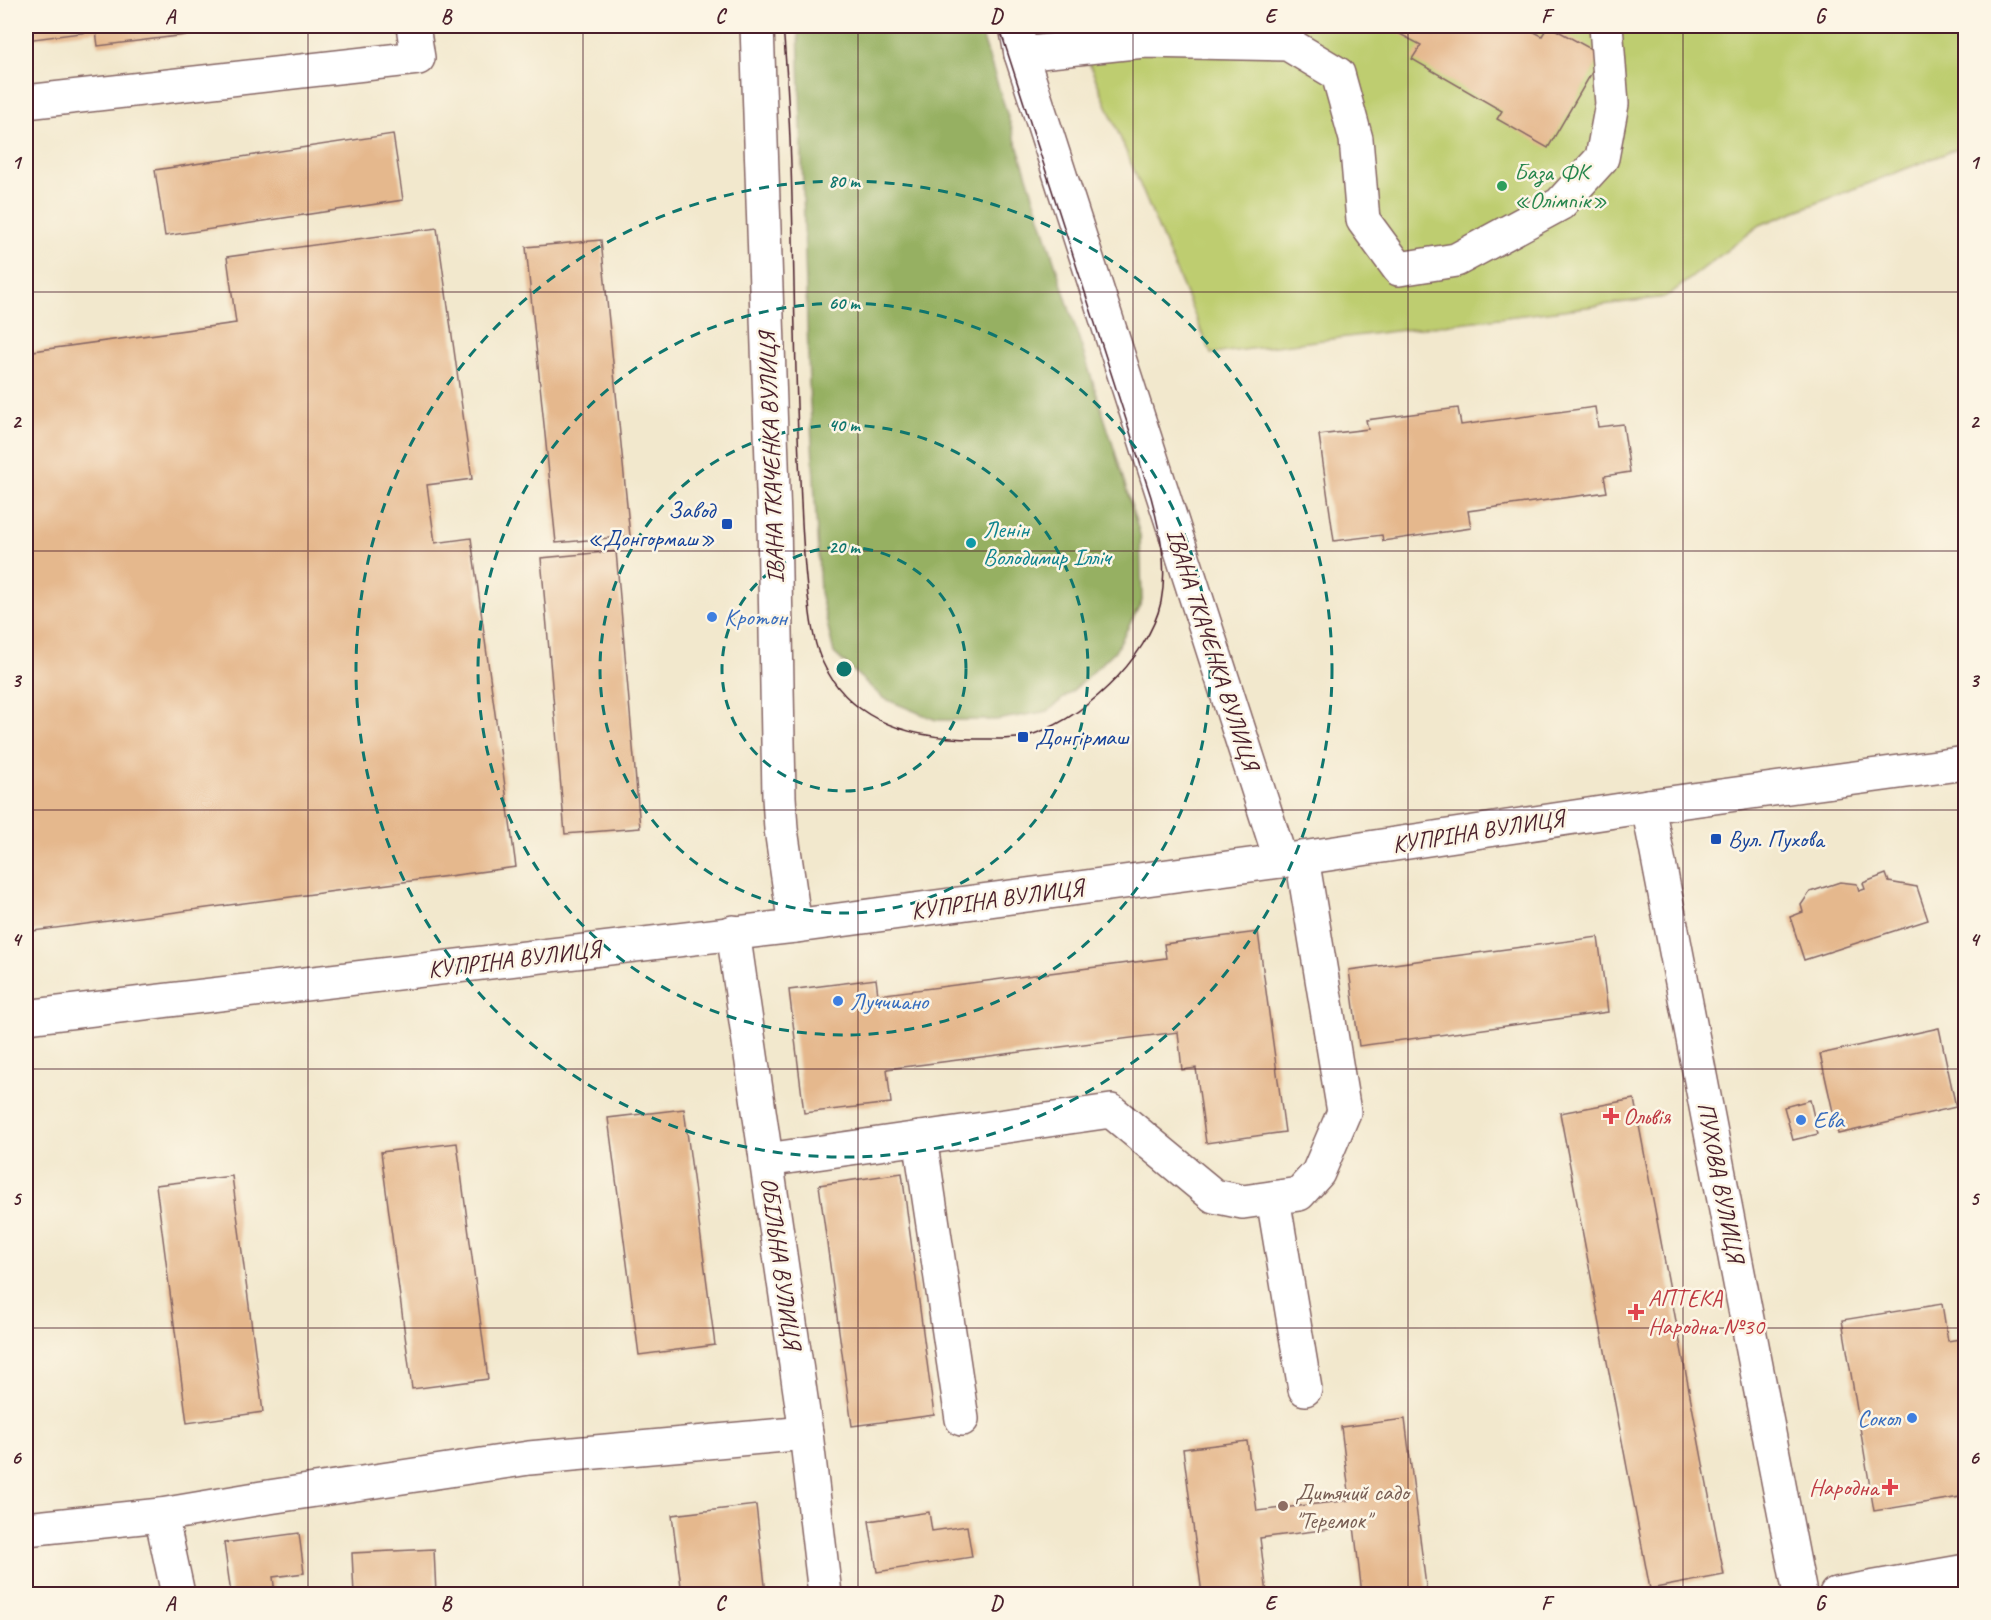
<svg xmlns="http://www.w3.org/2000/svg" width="1991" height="1620" font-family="Caveat,sans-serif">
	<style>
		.green { fill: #becd70; stroke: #84764e; stroke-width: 1.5 }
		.forest { fill: #96b062; stroke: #706846; stroke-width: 1.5 }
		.building { fill: #e5b88d }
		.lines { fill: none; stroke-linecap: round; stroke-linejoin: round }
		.minor-casing { stroke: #856564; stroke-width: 36 }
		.major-casing { stroke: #856564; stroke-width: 36 }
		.minor { stroke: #fff; stroke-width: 33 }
		.major { stroke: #fff; stroke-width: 33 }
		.tram { stroke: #4a1f2b; stroke-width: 1.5 }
		.grid { fill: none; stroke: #4a1f2b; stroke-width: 1.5; stroke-opacity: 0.55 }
		.ring { fill: none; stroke: #0f766e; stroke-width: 3; stroke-dasharray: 10 8 }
		.leisure-dot { fill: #2e9e5b; stroke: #fcf5e5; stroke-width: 2 }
		.transit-dot { fill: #1a4fb4; stroke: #fcf5e5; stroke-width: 2 }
		.culture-dot { fill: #0f9aa8; stroke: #fcf5e5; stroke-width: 2 }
		.shop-dot { fill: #3f7fe0; stroke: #fcf5e5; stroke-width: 2 }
		.health-dot { fill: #e0444e; stroke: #fcf5e5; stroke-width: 2 }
		.education-dot { fill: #8d6e63; stroke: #fcf5e5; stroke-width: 2 }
		.labels { text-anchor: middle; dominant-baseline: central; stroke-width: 5; stroke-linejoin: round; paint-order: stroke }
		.leisure-label { font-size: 24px; fill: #27864d; stroke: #fcf5e5; text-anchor: start }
		.street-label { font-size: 24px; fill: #4a1f2b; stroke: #fcf5e5 }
		.transit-label { font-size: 24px; fill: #164399; stroke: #fcf5e5; text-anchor: start }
		.culture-label { font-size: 24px; fill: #0d838f; stroke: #fcf5e5; text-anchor: start }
		.shop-label { font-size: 24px; fill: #366cbe; stroke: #fcf5e5; text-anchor: start }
		.health-label { font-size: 24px; fill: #be3a42; stroke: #fcf5e5; text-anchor: start }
		.education-label { font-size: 24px; fill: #785e54; stroke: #fcf5e5; text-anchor: start }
		.centre { fill: #0f766e; stroke: #fcf5e5; stroke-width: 3 }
		.ring-label { font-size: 18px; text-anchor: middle; font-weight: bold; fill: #0f766e; stroke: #fcf5e5; stroke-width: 5; stroke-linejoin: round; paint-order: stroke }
		.neatline { fill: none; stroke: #4a1f2b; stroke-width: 2 }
		.grid-label { font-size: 20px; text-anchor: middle; font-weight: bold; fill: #4a1f2b }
	</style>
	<rect width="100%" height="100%" fill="#fcf5e5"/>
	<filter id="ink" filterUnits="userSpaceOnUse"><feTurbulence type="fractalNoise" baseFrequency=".0167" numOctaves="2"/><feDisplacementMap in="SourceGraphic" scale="12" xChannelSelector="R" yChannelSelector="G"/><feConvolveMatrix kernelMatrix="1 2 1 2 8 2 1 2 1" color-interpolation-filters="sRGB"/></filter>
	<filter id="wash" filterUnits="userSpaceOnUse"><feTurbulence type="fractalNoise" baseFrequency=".008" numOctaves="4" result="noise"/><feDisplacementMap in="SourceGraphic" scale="24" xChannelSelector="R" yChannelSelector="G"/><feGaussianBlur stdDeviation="1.35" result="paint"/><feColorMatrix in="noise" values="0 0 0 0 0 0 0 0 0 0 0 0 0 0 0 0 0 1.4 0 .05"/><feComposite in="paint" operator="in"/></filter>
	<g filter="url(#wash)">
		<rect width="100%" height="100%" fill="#f2e8cd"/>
		<path class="green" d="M1075 26H1965V146L1760 225 1666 297 1211 354 1076 32Z"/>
		<path class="forest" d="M798 26H979L1112 442 1140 535 1142 601 1116 650 1078 686 1048 711 996 720H936L883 698 834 653 820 592 809 385Z"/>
		<g id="blocks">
			<g class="building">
				<path d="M26 26H249V27L98 46 96 31 26 40Z"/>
				<path d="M1400 26H1523L1542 36 1548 26H1549L1602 55 1548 148 1497 119 1502 111 1412 59 1421 45 1396 32Z"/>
				<path d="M393 134 403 200 165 236 155 170Z"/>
				<path d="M437 228 472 479 427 485 435 543 471 538 516 867 26 932V352L236 323 227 257Z"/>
				<path d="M601 240 630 536 556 543 526 247Z"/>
				<path d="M1595 407 1598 427 1623 424 1630 472 1604 476 1607 492 1468 511 1471 528 1383 541 1382 535 1334 541 1319 435 1368 429 1366 420 1458 408 1461 425Z"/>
				<path d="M616 551 640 828 565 834 541 558Z"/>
				<path d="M1886 874 1889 882 1917 887 1928 920 1804 960 1790 917 1803 912 1801 905 1810 892 1840 882 1857 884 1859 891 1865 889 1863 883Z"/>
				<path d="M1258 932 1285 1132 1206 1143 1196 1068 1182 1070 1178 1032 887 1069 891 1103 804 1113 789 990 876 979 878 995 1166 958 1164 944Z"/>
				<path d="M1598 937 1608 1012 1359 1046 1349 970Z"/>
				<path d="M1939 1028 1956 1107 1838 1134 1820 1054Z"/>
				<path d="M1634 1099 1724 1575 1650 1589 1560 1113Z"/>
				<path d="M1810 1100 1818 1134 1793 1140 1784 1107Z"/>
				<path d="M684 1109 715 1345 639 1355 608 1118Z"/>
				<path d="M457 1143 488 1379 412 1389 381 1152Z"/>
				<path d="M902 1173 934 1415 852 1426 819 1185Z"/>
				<path d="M232 1176 263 1412 187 1423 156 1185Z"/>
				<path d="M1942 1304 1948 1341 1966 1338V1496L1874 1511 1842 1320Z"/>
				<path d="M1405 1419 1427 1594H1362L1354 1526 1260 1538 1267 1594H1202L1183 1449 1247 1441 1257 1511 1350 1500 1341 1427Z"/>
				<path d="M756 1505 766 1594H682L672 1515Z"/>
				<path d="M929 1512 932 1531 967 1526 972 1557 877 1572 869 1521Z"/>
				<path d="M299 1533 304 1573 273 1577 275 1594H231L224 1543Z"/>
				<path d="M434 1549 436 1594H354L352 1553Z"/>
			</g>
		</g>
	</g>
	<g filter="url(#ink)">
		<use href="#blocks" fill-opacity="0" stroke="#856564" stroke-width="1.5"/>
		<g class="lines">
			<g class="minor-casing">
				<g id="minor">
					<path d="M1021 54 1144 41 1288 44 1338 74 1356 139 1363 220 1399 269 1456 260 1560 204 1602 158 1612 104 1606 26"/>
					<path d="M26 102 418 58 413 26"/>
					<path d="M733 932 806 1433 825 1594"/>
					<path d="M920 1138 962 1419"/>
					<path d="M766 1160 1111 1111 1214 1196 1243 1202 1299 1194 1318 1173 1344 1112 1302 858"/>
					<path d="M1273 1198 1305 1389"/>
					<path d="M161 1515 178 1594"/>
					<path d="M26 1529 161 1515 262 1498 529 1458 806 1433"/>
					<path d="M1836 1594 1966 1571"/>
				</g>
			</g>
			<g class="major-casing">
				<g id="major">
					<path d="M757 26 774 520 779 797 781 829 795 926"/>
					<path d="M1016 26 1021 54 1281 861"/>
					<path d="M1648 806 1800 1594"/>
					<path d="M26 1017 795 926 1302 858 1648 806 1966 763"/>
				</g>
			</g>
			<use href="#minor" class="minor"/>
			<use href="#major" class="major"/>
			<path class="tram" d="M783 26C796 177 792 329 800 480 802 522 803 563 809 604 811 624 814 644 822 661 850 723 915 739 976 739 991 739 1008 740 1023 737 1079 725 1149 658 1161 602 1168 566 1160 531 1151 497L999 26"/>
		</g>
	</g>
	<path class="grid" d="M308 26V1594M583 26V1594M858 26V1594M1133 26V1594M1408 26V1594M1683 26V1594M26 292H1966M26 551H1966M26 810H1966M26 1069H1966M26 1328H1966"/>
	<g class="ring">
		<circle cx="844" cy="669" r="122"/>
		<circle cx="844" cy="669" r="244"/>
		<circle cx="844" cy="669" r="366"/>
		<circle cx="844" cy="669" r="488"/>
	</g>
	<circle class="leisure-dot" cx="1502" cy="186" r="6"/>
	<g class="transit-dot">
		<rect x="721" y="518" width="12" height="12" rx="3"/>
		<rect x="1017" y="731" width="12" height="12" rx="3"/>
		<rect x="1710" y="833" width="12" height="12" rx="3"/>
	</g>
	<circle class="culture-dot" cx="971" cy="543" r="6"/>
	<g class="shop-dot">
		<circle cx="712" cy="617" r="6"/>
		<circle cx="838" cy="1001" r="6"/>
		<circle cx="1801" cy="1120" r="6"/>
		<circle cx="1912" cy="1418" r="6"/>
	</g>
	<g class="health-dot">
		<path d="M1608 1107h6v6h6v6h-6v6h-6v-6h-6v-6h6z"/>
		<path d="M1633 1303h6v6h6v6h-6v6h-6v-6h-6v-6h6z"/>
		<path d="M1887 1478h6v6h6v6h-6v6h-6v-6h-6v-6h6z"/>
	</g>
	<circle class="education-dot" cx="1283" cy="1506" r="6"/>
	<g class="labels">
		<g class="leisure-label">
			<text x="1514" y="172">База ФК<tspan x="1514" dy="28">«Олімпік»</tspan></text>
		</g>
		<g class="street-label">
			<text transform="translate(771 458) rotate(-92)">ІВАНА ТКАЧЕНКА ВУЛИЦЯ</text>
			<text transform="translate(1213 649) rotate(72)">ІВАНА ТКАЧЕНКА ВУЛИЦЯ</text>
			<text transform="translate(1478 831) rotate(-9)">КУПРІНА ВУЛИЦЯ</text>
			<text transform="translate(997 899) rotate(-8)">КУПРІНА ВУЛИЦЯ</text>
			<text transform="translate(514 959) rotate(-7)">КУПРІНА ВУЛИЦЯ</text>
			<text transform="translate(1721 1182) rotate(79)">ПУХОВА ВУЛИЦЯ</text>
			<text transform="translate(781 1263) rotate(82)">ОБІЛЬНА ВУЛИЦЯ</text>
		</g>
		<g class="transit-label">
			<text x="715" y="510" text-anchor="end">Завод<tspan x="715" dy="28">«Донгормаш»</tspan></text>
			<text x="1035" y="737">Донгірмаш</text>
			<text x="1728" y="839">Вул. Пухова</text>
		</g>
		<g class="culture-label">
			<text x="983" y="529">Ленін<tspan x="983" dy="28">Володимир Ілліч</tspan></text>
		</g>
		<g class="shop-label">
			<text x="724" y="617">Кротон</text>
			<text x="850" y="1001">Луччиано</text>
			<text x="1813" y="1120">Ева</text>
			<text x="1900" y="1418" text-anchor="end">Сокол</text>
		</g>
		<g class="health-label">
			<text x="1623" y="1116">Ольвія</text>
			<text x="1648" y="1298">АПТЕКА<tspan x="1648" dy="28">Народна №30</tspan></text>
			<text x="1878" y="1487" text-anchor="end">Народна</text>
		</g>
		<g class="education-label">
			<text x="1295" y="1492">Дитячий садо<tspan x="1295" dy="28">"Теремок"</tspan></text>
		</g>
	</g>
	<circle cx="844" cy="669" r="9" class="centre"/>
	<g class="ring-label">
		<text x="844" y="187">80 m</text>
		<text x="844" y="309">60 m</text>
		<text x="844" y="431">40 m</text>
		<text x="844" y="553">20 m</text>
	</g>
	<rect width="1991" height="1620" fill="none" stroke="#fcf5e5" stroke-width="66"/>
	<rect x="33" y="33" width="1925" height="1554" class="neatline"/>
	<g class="grid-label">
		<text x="170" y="23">A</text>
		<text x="446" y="23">B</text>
		<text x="720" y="23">C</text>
		<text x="996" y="23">D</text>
		<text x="1270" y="23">E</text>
		<text x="1546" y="23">F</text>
		<text x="1820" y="23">G</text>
		<text x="16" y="169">1</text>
		<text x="1974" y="169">1</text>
		<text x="16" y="428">2</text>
		<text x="1974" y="428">2</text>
		<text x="16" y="687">3</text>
		<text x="1974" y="687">3</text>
		<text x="16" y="946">4</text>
		<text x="1974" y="946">4</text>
		<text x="16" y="1205">5</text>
		<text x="1974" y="1205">5</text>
		<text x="16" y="1464">6</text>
		<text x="1974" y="1464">6</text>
		<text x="170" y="1610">A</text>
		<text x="446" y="1610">B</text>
		<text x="720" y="1610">C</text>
		<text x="996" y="1610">D</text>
		<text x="1270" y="1610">E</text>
		<text x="1546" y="1610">F</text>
		<text x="1820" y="1610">G</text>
	</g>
</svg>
